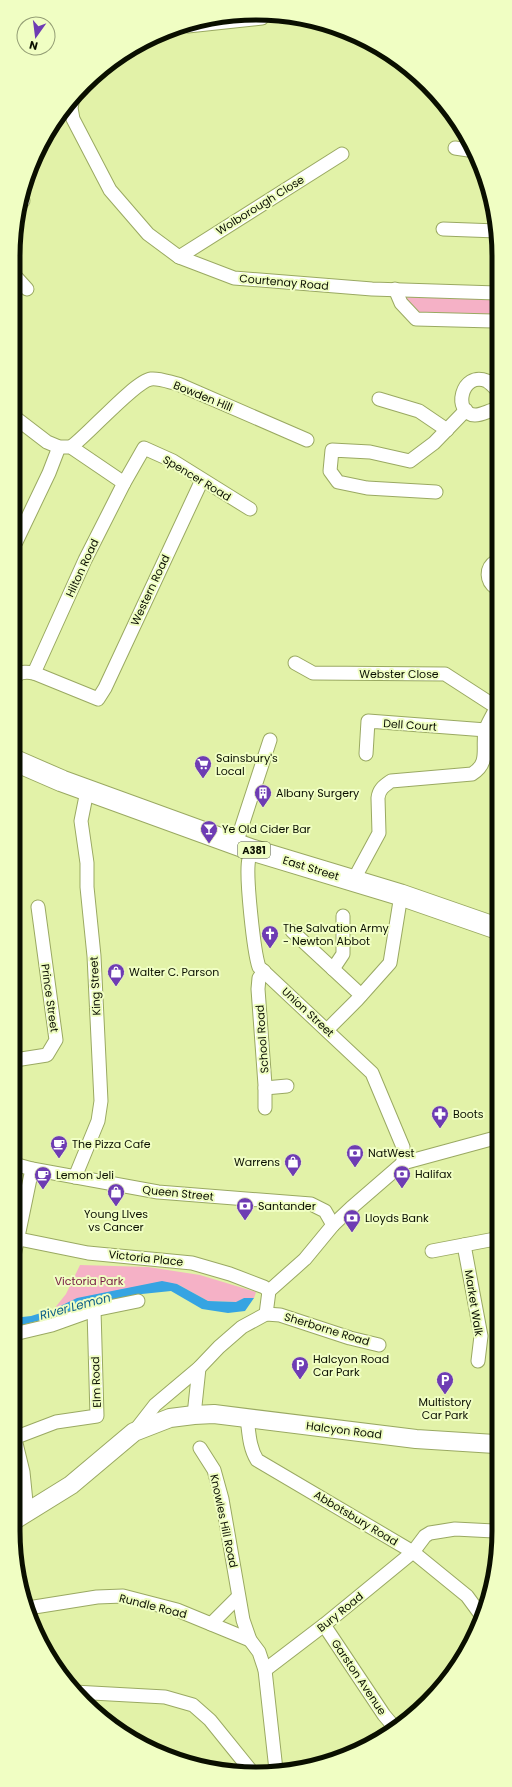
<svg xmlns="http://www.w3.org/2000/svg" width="512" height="1787" font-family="Poppins,sans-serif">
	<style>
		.green { fill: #f5b1c6 }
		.water { fill: #36a4e2 }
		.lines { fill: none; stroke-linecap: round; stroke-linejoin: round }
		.street-casing { stroke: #9aa962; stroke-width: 15 }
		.secondary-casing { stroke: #9aa962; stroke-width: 20 }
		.primary-casing { stroke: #9aa962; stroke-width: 23 }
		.street { stroke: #fff; stroke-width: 13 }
		.secondary { stroke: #fff; stroke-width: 18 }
		.primary { stroke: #fff; stroke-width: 21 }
		.labels { text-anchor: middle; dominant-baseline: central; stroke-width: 4; stroke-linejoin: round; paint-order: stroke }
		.shield { fill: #f0fec3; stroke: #4f573a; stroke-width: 1 }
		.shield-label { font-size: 10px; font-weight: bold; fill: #0a0f00 }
		.street-label { font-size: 11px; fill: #0a0f00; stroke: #f0fec3 }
		.poi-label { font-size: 11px; fill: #0a0f00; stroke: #f0fec3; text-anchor: start }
		.park-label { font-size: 11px; fill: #761a43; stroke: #f0fec3 }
		.water-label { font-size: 12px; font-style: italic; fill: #0c5e87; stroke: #f0fec3 }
		.rim { fill: none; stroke: #0a0f00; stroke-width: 5 }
	</style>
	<rect width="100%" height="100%" fill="#e2f2a8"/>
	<g class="green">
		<path d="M404 295 497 300V315L420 314 405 302Z"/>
		<path d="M80 1265 148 1267 200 1275 256 1292 254 1298H244L237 1302 208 1301 177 1284H148L54 1309 66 1294Z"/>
	</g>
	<path class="water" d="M162 1281 177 1284 208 1301 236 1302 244 1298H254L245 1311 228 1313 202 1309 171 1291 142 1294 14 1327V1318L31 1316 54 1309 77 1298Z"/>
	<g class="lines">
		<g class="street-casing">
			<g id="street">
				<path d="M188 26 262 18"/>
				<path d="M72 103 71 108 73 119 110 190 148 234 179 257 234 278 372 289 497 293"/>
				<path d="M455 148 475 151"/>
				<path d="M18 207 23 201"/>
				<path d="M443 229 497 231"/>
				<path d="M179 257 342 154"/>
				<path d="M17 278 27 289"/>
				<path d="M395 289 401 303 416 319 493 321 497 320"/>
				<path d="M379 399 419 411 447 430"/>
				<path d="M497 409C489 410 483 415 475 415 452 414 461 370 487 381 490 383 494 387 497 390"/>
				<path d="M17 419 47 442 59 447H71L124 483"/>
				<path d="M71 447C89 434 135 381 151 379 159 378 169 382 178 384L307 440"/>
				<path d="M436 492 367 488 338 482 330 471 332 450 370 452 410 461 434 443 466 410"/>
				<path d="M16 542 49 473 59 447"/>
				<path d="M496 588C486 581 485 568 496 561"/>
				<path d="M295 663 313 673 445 674 496 707"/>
				<path d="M34 673 98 699 105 688 202 480"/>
				<path d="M16 676C21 671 28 672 34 673L85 560 124 483 144 448 173 461 250 509"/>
				<path d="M366 754 368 721 486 730"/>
				<path d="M236 844 270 740"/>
				<path d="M252 850C251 853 249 856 249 859 245 873 254 953 259 967L372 1073 403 1147V1163"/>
				<path d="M353 881 379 833 378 798C379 789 384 786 391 781L472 774C490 763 482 749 485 731 487 724 493 715 496 708"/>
				<path d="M292 931 361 995"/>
				<path d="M333 969 343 954V916"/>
				<path d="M264 971 259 978 258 989 265 1085V1108"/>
				<path d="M327 1030 357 1000 390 963 401 895"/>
				<path d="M15 1060 47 1055 56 1040 38 907"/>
				<path d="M265 1088 287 1086"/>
				<path d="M14 1164 32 1169 158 1192 311 1204 325 1211 333 1225"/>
				<path d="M75 1177 98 1121 101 1101 94 956 87 887V863L81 821 87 791"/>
				<path d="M14 1238 88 1253 192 1263 230 1274 264 1287 269 1291"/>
				<path d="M464 1245 481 1336 478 1361"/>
				<path d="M432 1251 495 1239"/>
				<path d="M14 1256 32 1169"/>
				<path d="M266 1314 269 1291 305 1259 333 1225 351 1208 403 1163 495 1138"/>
				<path d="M14 1334 52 1325 94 1310 138 1301"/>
				<path d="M194 1415 199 1368"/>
				<path d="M247 1418C249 1432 249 1447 257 1460L413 1552 467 1596 481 1615"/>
				<path d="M13 1431 23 1472 27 1512"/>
				<path d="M134 1432 155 1405 199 1368 219 1347 242 1327 266 1314 280 1315 350 1338 379 1345"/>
				<path d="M14 1438 56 1422 97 1416 94 1310"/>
				<path d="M200 1448 214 1470 222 1499 243 1620 250 1640 259 1652 265 1670 276 1770"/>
				<path d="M28 1608 97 1597 123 1596 177 1610 250 1640"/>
				<path d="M211 1624 238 1597"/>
				<path d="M324 1625 384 1715 395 1728"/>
				<path d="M265 1670 324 1625 413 1552 425 1536 430 1533 455 1529 494 1531"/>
				<path d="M74 1692 165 1697 193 1705 210 1720 252 1772"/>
			</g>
		</g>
		<g class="secondary-casing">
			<path id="secondary" d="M13 1521 71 1485 134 1432 170 1418 194 1415 214 1414 416 1439 495 1444"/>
		</g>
		<g class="primary-casing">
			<path id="primary" d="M16 761 62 781 252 850 401 895 496 928"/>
		</g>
		<use href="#street" class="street"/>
		<use href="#secondary" class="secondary"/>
		<use href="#primary" class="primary"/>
	</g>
	<defs>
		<g id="supermarket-pin" transform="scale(0.9)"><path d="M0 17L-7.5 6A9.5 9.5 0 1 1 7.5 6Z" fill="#6e3cb3" stroke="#f0fec3"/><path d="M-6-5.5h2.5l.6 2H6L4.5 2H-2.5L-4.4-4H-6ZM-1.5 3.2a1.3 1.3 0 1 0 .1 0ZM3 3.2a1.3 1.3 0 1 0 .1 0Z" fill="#fff"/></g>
		<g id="building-pin" transform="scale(0.9)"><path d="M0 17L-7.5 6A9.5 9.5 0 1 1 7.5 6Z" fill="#6e3cb3" stroke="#f0fec3"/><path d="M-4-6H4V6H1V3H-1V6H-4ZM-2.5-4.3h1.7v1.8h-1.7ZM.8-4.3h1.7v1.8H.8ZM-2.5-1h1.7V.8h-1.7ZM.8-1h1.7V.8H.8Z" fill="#fff"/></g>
		<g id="bar-pin" transform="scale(0.9)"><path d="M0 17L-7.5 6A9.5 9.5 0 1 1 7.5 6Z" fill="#6e3cb3" stroke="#f0fec3"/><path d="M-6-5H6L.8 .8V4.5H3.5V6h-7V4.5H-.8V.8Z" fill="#fff"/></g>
		<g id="church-pin" transform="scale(0.9)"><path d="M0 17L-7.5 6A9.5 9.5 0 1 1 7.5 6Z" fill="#6e3cb3" stroke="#f0fec3"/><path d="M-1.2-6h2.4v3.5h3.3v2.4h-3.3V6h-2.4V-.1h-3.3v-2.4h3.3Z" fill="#fff"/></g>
		<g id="shop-pin" transform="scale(0.9)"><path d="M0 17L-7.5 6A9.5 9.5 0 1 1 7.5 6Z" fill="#6e3cb3" stroke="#f0fec3"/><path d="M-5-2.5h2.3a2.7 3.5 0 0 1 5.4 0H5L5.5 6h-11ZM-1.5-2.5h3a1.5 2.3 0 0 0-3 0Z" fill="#fff"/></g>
		<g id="pharmacy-pin" transform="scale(0.9)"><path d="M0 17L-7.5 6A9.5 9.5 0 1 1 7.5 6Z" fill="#6e3cb3" stroke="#f0fec3"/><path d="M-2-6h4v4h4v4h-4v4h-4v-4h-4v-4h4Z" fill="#fff"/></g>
		<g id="cafe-pin" transform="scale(0.9)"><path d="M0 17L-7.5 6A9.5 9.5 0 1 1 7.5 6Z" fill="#6e3cb3" stroke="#f0fec3"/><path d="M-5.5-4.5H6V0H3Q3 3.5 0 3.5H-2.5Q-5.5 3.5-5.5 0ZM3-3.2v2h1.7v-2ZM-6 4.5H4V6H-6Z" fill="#fff"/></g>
		<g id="bank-pin" transform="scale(0.9)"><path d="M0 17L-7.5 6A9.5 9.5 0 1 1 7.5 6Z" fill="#6e3cb3" stroke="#f0fec3"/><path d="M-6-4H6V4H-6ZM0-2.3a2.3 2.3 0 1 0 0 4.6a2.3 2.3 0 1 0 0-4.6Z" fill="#fff"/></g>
		<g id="parking-pin" transform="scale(0.9)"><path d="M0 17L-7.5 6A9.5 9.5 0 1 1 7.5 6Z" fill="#6e3cb3" stroke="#f0fec3"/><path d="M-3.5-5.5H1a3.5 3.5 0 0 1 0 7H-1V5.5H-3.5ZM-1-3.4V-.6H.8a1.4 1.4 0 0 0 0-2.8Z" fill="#fff"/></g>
	</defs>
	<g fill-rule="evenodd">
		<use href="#supermarket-pin" x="203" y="764"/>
		<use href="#building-pin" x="263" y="793"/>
		<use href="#bar-pin" x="209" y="829"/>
		<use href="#church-pin" x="270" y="934"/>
		<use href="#shop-pin" x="116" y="972"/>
		<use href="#pharmacy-pin" x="440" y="1114"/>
		<use href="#cafe-pin" x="59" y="1144"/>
		<use href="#bank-pin" x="355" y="1153"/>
		<use href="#shop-pin" x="293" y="1162"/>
		<use href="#bank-pin" x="402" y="1174"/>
		<use href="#cafe-pin" x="43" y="1175"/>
		<use href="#shop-pin" x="116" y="1192"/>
		<use href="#bank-pin" x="245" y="1206"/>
		<use href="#bank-pin" x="352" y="1218"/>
		<use href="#parking-pin" x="300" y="1365"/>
		<use href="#parking-pin" x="445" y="1380"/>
	</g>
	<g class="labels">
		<rect class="shield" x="238" y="842" width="32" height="16" rx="3"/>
		<g class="shield-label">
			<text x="254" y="850">A381</text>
		</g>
		<g class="street-label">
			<text transform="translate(260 205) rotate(-32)">Wolborough Close</text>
			<text transform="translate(284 282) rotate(5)">Courtenay Road</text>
			<text transform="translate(203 396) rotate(22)">Bowden Hill</text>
			<text transform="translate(197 478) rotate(31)">Spencer Road</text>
			<text transform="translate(82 568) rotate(-65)">Hilton Road</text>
			<text transform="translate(150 590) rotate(-65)">Western Road</text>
			<text x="399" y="674">Webster Close</text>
			<text transform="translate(410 725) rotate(4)">Dell Court</text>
			<text transform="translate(311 868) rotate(17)">East Street</text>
			<text transform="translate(95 986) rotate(-93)">King Street</text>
			<text transform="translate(50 998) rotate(82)">Prince Street</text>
			<text transform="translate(308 1012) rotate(43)">Union Street</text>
			<text transform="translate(262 1039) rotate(-94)">School Road</text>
			<text transform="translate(178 1193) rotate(6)">Queen Street</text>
			<text transform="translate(146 1258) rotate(6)">Victoria Place</text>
			<text transform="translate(474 1303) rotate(81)">Market Walk</text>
			<text transform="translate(327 1329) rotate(17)">Sherborne Road</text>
			<text transform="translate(96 1382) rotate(-92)">Elm Road</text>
			<text transform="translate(344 1430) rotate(7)">Halcyon Road</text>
			<text transform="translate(356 1518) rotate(31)">Abbotsbury Road</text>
			<text transform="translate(224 1521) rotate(78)">Knowles Hill Road</text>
			<text transform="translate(153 1606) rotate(14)">Rundle Road</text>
			<text transform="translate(340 1612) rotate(-39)">Bury Road</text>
			<text transform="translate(359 1677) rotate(56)">Garston Avenue</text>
		</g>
		<g class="poi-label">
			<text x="216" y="758">Sainsbury's<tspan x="216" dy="13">Local</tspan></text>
			<text x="276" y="793">Albany Surgery</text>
			<text x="222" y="829">Ye Old Cider Bar</text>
			<text x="283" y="928">The Salvation Army<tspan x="283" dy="13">- Newton Abbot</tspan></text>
			<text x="129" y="972">Walter C. Parson</text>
			<text x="453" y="1114">Boots</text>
			<text x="72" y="1144">The Pizza Cafe</text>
			<text x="368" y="1153">NatWest</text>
			<text x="280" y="1162" text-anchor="end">Warrens</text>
			<text x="415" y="1174">Halifax</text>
			<text x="56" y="1175">Lemon Jeli</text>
			<text x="258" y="1206">Santander</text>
			<text x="116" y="1214" text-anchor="middle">Young LIves<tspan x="116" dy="13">vs Cancer</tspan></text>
			<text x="365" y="1218">Lloyds Bank</text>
			<text x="313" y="1359">Halcyon Road<tspan x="313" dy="13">Car Park</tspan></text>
			<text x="445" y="1402" text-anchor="middle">Multistory<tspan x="445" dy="13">Car Park</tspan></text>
		</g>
		<g class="park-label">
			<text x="89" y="1281">Victoria Park</text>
		</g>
		<g class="water-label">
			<text transform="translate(75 1306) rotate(-15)">River Lemon</text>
		</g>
	</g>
	<path d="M0 0H512V1787H0ZM256 20H256A236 236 0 0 1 492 256V1531A236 236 0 0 1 256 1767H256A236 236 0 0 1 20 1531V256A236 236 0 0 1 256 20Z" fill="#f0fec3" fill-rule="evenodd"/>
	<path class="rim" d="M256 20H256A236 236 0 0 1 492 256V1531A236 236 0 0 1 256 1767H256A236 236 0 0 1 20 1531V256A236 236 0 0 1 256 20Z"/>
	<g transform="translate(36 36) rotate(194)"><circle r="19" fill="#f0fec3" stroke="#949e75"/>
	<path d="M0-3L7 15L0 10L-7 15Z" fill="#6e3cb3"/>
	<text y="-6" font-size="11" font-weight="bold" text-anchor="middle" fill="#0a0f00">N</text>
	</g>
</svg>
